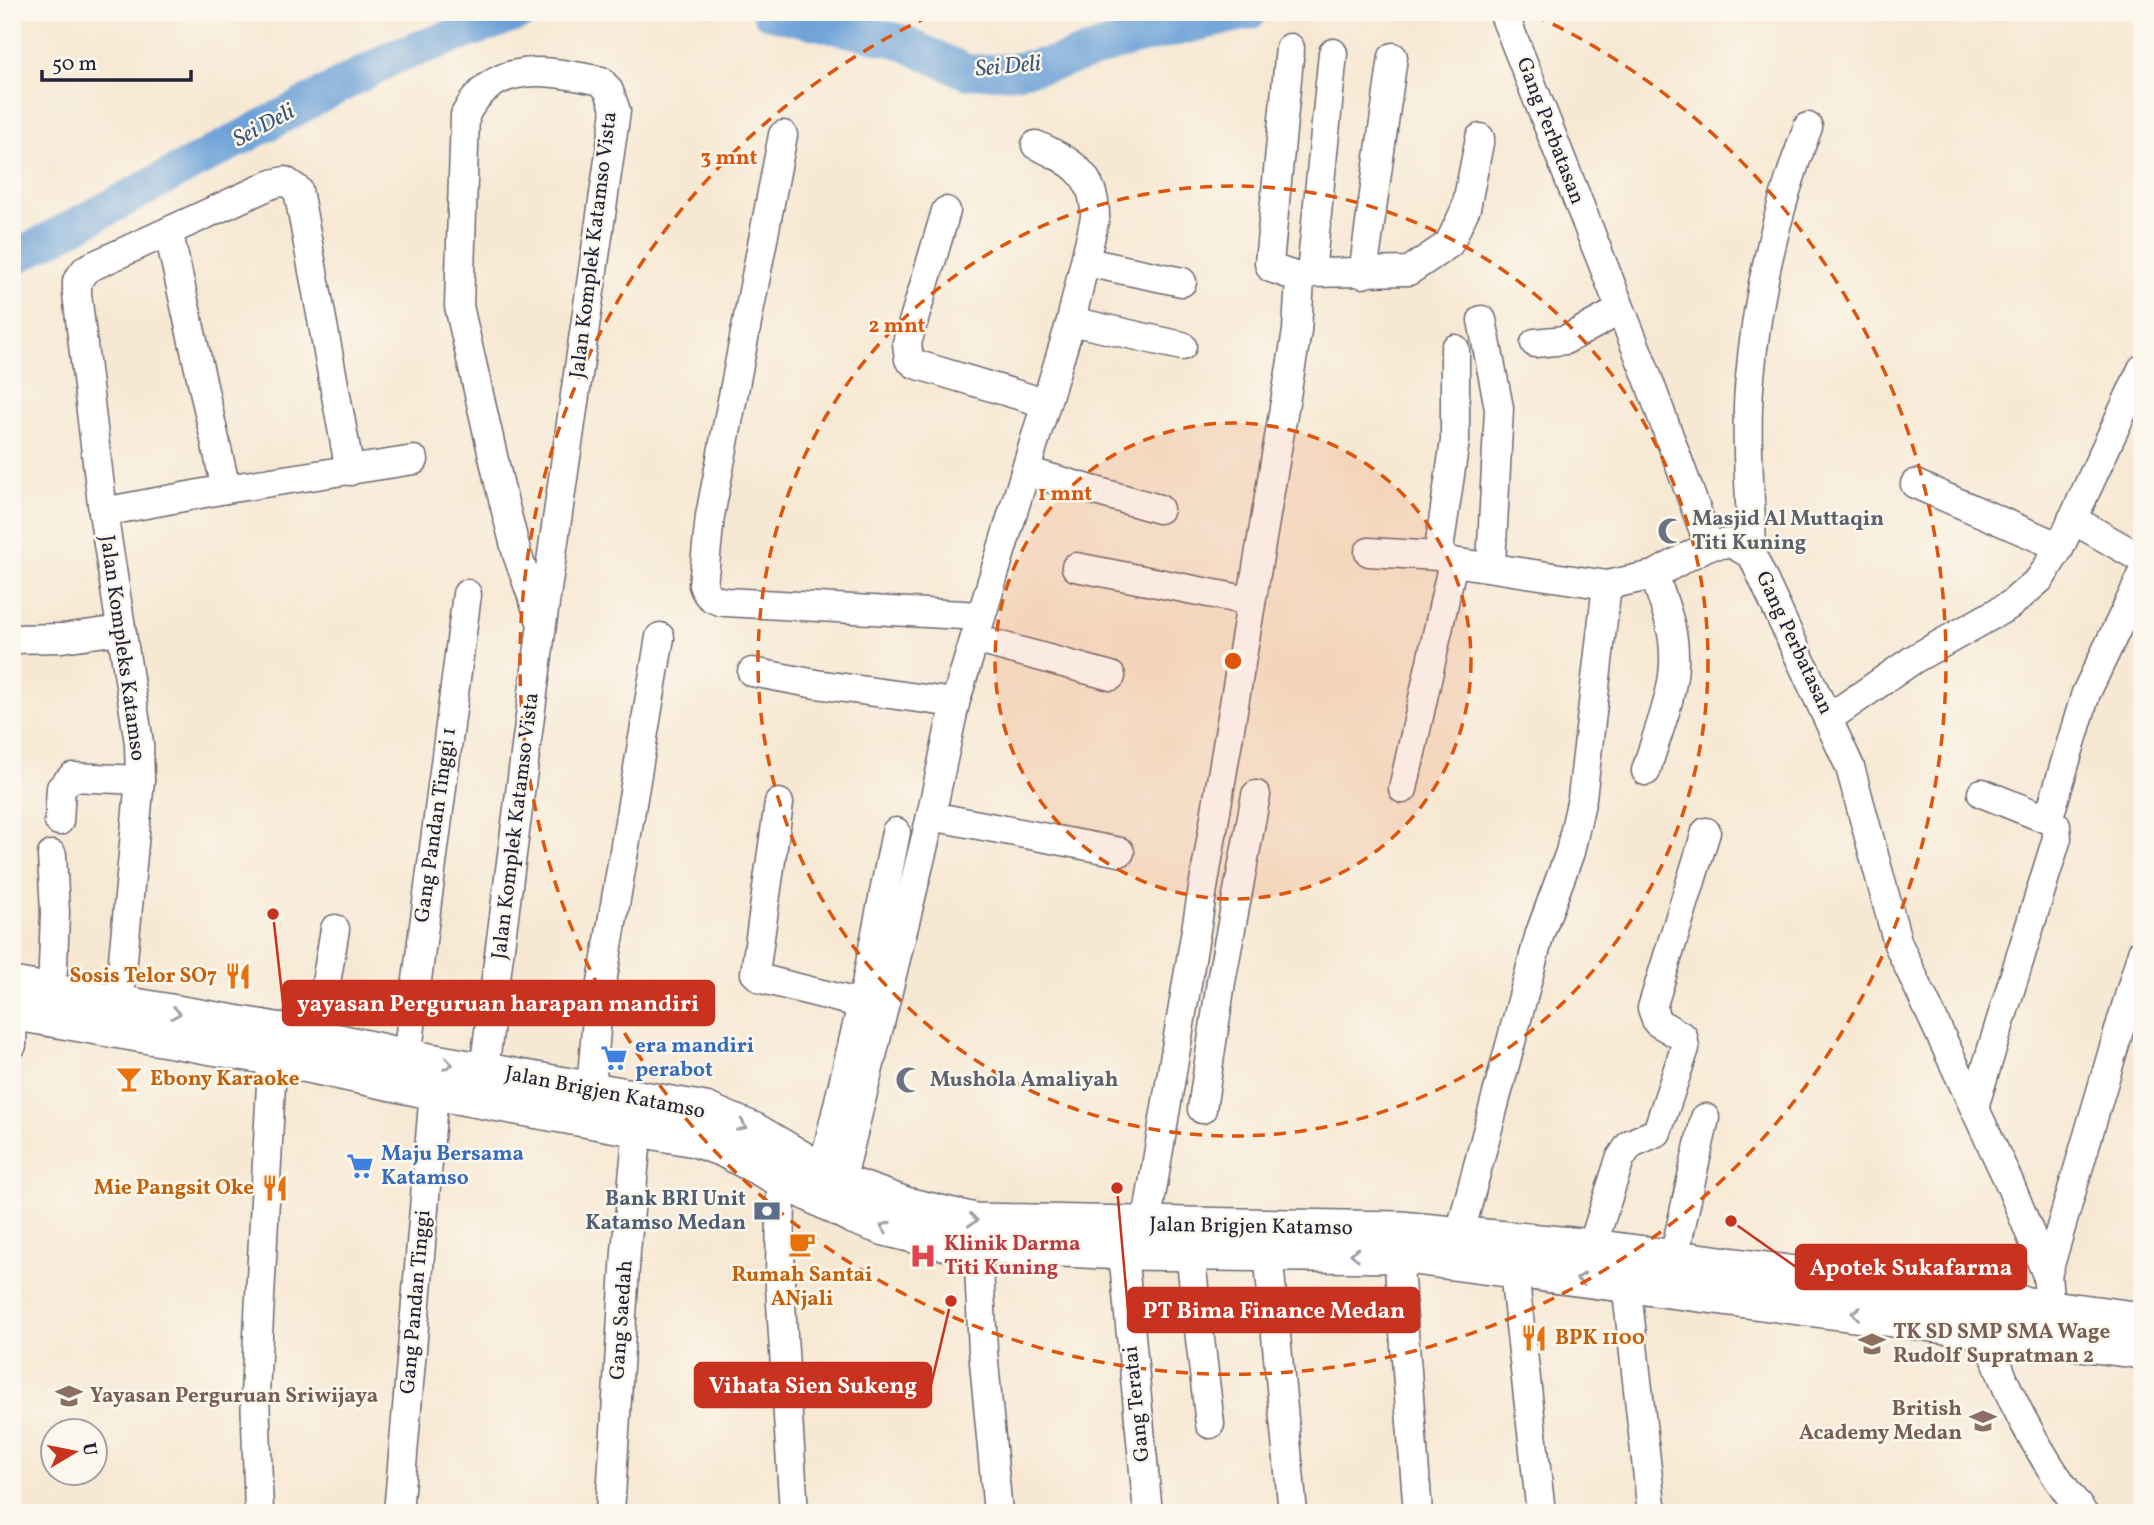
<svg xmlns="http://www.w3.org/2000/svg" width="2154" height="1525" font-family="Vollkorn,serif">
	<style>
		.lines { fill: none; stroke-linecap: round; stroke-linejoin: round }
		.river { stroke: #6aa0d7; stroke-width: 35 }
		.minor-casing { stroke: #6d6770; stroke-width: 31 }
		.major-casing { stroke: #6d6770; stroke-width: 38 }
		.minor { stroke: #fff; stroke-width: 28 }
		.major { stroke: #fff; stroke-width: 35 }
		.oneway { stroke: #9c9ca7 }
		.ring { fill: none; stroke: #de560e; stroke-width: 3.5; stroke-dasharray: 12 9 }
		.labels { text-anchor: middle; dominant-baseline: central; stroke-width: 5; stroke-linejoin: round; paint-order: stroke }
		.street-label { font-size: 21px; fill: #22223b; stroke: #fbf7ec }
		.worship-label { font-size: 21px; font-weight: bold; fill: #5b616d; stroke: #fbf7ec; text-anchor: start }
		.food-label { font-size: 21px; font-weight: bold; fill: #c56008; stroke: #fbf7ec; text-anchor: end }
		.shop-label { font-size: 21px; font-weight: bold; fill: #366cbe; stroke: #fbf7ec; text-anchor: start }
		.service-label { font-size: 21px; font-weight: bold; fill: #4e5e75; stroke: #fbf7ec; text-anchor: end }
		.health-label { font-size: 21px; font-weight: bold; fill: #be3a42; stroke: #fbf7ec; text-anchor: start }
		.education-label { font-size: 21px; font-weight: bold; fill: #785e54; stroke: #fbf7ec; text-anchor: start }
		.water-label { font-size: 23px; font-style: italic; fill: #3f5479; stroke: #fbf7ec }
		.centre { fill: #de560e; stroke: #fbf7ec; stroke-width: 3.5 }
		.ring-label { font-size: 21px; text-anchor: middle; font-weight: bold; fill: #de560e; stroke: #fbf7ec; stroke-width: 5; stroke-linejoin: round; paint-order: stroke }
		.leader { fill: none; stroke: #c8321e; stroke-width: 2.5 }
		.callout-dot { fill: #c8321e; stroke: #fbf7ec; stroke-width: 2.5 }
		.callout { fill: #c8321e; stroke: #c8321e; stroke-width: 2.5 }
		.callout-label { font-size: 23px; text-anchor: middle; font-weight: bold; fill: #fff }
	</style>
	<rect width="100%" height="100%" fill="#fbf7ec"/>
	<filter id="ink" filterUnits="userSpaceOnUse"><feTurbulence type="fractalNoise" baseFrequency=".0143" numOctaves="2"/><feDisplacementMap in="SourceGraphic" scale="14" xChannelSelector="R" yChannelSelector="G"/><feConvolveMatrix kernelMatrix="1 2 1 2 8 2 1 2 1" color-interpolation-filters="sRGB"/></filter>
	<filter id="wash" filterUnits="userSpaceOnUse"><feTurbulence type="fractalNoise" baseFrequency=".00686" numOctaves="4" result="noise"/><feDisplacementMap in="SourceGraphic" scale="28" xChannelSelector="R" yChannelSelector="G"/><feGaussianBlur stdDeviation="1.57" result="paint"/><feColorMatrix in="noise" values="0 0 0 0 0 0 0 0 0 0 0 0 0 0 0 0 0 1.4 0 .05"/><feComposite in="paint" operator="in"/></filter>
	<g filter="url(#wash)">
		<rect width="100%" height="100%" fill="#f7e8d3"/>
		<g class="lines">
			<g class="river">
				<path d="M769 12 899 41 967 72 1010 71 1052 64 1131 39 1250 12"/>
				<path d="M12 259 394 57 523 12"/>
			</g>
		</g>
	</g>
	<g filter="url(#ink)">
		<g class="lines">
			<g class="minor-casing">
				<g id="minor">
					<path d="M1503 12 1646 373 1709 545 1731 543 1752 555 1850 767 1898 944 2009 1182 2047 1275 2050 1307"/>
					<path d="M783 135 710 516 703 585C707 597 713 600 725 602L981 616"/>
					<path d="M946 211 907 343 909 359 915 364 1045 403"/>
					<path d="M169 234 226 489"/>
					<path d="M1086 262 1182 282"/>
					<path d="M1311 273 1333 53"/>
					<path d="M1363 274 1393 57"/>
					<path d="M1300 278 1311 273 1409 271 1449 244 1466 208 1480 138"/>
					<path d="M1482 320 1499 408 1491 565"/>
					<path d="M1071 321 1182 346"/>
					<path d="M1535 343 1565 340 1619 311"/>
					<path d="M1025 471 1159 509"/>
					<path d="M1915 484 2060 547"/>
					<path d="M103 512 226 489 414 460"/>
					<path d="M2072 519 2142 559"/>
					<path d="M1369 552 1438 556 1453 562 1607 585 1654 575 1709 545"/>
					<path d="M1752 555C1751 500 1745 442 1749 388 1756 300 1776 210 1808 127"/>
					<path d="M1438 556 1455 441V349"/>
					<path d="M1076 567 1250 601"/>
					<path d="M12 639 62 638 121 630"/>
					<path d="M975 639 1111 676"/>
					<path d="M752 672 816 684 955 703"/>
					<path d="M1829 718 1914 659 2010 605 2040 579 2060 547 2142 369"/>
					<path d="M1646 771C1656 735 1676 692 1674 654 1674 627 1663 601 1654 575"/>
					<path d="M1403 789 1453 562"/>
					<path d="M779 803 755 973 762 979 862 1004"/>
					<path d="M2052 807 2086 693 2142 576"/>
					<path d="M931 816 1120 852"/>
					<path d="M59 821 61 788 72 777 140 780"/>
					<path d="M52 991 55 913 52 855"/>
					<path d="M119 1002 140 780 139 743 103 512 77 294V281L86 269 272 184 285 181 298 190 350 471"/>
					<path d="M317 1037 335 929"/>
					<path d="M12 1045 13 1012"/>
					<path d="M407 1057 467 594"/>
					<path d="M484 1070 542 624 616 111 609 91 601 81C548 70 494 59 465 115L459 306 500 487 517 554 542 624"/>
					<path d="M591 1089 598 1006 660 637"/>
					<path d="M1975 1104 2057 838 2056 826 2049 820 1982 793"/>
					<path d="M1202 1109 1221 982 1256 795"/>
					<path d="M822 1172 862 1004 896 832"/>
					<path d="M781 1178 780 1287 794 1513"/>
					<path d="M841 1182 931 816 955 703 1071 321 1095 218C1096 174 1071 161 1036 145"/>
					<path d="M1146 1226 1297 331 1300 278 1271 268 1269 263 1290 48"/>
					<path d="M1460 1233 1540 933 1570 852 1582 798 1607 585"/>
					<path d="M978 1246 983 1351 998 1513"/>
					<path d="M1592 1247 1620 1159 1630 1144 1657 1132 1685 1048 1683 1037 1657 1022 1652 1008 1706 832"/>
					<path d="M1123 1252 1148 1513"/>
					<path d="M1268 1252 1293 1513"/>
					<path d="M1190 1253 1210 1424"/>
					<path d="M1398 1255 1418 1513"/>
					<path d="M1674 1257 1705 1118"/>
					<path d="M1514 1272 1541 1513"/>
					<path d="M2047 1275 2142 952"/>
					<path d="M1626 1283 1652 1513"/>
					<path d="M1987 1313C1988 1372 2046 1466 2083 1513"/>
					<path d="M259 1513 255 1394 271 1084 270 1057"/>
					<path d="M398 1513 434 1092"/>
					<path d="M610 1513 626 1251 638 1128"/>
				</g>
			</g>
			<g class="major-casing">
				<g id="major">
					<path d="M12 985 317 1037 407 1057 705 1110 755 1131 841 1182 906 1205 975 1221 1400 1229 1592 1247 2142 1320"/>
					<path d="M12 1012 270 1057 434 1092 695 1139 723 1149 853 1216 885 1228 947 1243 1123 1252 1398 1255 2142 1351"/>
				</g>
			</g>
			<use href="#minor" class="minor"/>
			<use href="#major" class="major"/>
		</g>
		<defs><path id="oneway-chevron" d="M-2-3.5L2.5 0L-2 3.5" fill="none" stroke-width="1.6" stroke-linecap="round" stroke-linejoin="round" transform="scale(1.75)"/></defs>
		<g class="oneway">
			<use href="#oneway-chevron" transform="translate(176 1013) rotate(10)"/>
			<use href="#oneway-chevron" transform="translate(448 1064) rotate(10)"/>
			<use href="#oneway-chevron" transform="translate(742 1126) rotate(23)"/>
			<use href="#oneway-chevron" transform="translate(973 1220) rotate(8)"/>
			<use href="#oneway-chevron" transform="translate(885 1227) rotate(-161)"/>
			<use href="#oneway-chevron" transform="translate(1355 1254) rotate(-178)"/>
			<use href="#oneway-chevron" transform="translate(1581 1279) rotate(-175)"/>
			<use href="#oneway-chevron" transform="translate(1856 1313) rotate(-173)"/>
		</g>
	</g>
	<circle cx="1233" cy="661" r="238" fill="#de560e" fill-opacity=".12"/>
	<g class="ring">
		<circle cx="1233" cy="661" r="238"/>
		<circle cx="1233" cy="661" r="475"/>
		<path d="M1534 15A713 713 0 1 1 932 15"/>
	</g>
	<defs>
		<g id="mosque-bare" transform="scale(2.1)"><path d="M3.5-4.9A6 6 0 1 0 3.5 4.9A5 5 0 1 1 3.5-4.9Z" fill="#6b7280" stroke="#fbf7ec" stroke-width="2.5" paint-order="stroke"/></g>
		<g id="restaurant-bare" transform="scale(2.1)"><path d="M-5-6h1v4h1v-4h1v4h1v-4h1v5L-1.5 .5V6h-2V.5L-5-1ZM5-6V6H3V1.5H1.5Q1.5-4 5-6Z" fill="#e8710a" stroke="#fbf7ec" stroke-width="2.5" paint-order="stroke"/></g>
		<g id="supermarket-bare" transform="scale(2.1)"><path d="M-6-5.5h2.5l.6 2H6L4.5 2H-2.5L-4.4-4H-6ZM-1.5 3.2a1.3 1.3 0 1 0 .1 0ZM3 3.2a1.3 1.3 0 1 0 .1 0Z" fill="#3f7fe0" stroke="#fbf7ec" stroke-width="2.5" paint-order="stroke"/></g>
		<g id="bar-bare" transform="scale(2.1)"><path d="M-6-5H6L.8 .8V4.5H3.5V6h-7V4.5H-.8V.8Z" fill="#e8710a" stroke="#fbf7ec" stroke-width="2.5" paint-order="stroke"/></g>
		<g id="bank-bare" transform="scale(2.1)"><path d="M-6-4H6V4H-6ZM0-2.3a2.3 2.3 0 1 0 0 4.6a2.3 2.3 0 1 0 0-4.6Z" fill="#5c6f8a" stroke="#fbf7ec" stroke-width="2.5" paint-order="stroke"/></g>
		<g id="cafe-bare" transform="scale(2.1)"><path d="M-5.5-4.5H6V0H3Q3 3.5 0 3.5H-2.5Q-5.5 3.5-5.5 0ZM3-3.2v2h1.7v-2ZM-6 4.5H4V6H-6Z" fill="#e8710a" stroke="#fbf7ec" stroke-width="2.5" paint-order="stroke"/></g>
		<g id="hospital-bare" transform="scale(2.1)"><path d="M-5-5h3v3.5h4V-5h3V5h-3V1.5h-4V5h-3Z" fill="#e0444e" stroke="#fbf7ec" stroke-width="2.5" paint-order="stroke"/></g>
		<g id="school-bare" transform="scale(2.1)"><path d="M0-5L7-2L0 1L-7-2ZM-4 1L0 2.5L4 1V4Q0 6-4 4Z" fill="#8d6e63" stroke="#fbf7ec" stroke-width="2.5" paint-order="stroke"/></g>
	</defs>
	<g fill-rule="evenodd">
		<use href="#mosque-bare" x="1671" y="531"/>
		<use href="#restaurant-bare" x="238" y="976"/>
		<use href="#supermarket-bare" x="614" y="1058"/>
		<use href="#bar-bare" x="129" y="1079"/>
		<use href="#mosque-bare" x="909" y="1080"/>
		<use href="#supermarket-bare" x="360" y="1166"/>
		<use href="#restaurant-bare" x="275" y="1188"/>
		<use href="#bank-bare" x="767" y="1211"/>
		<use href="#cafe-bare" x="802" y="1244"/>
		<use href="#hospital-bare" x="923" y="1256"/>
		<use href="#restaurant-bare" x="1534" y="1338"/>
		<use href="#school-bare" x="1872" y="1344"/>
		<use href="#school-bare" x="69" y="1396"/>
		<use href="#school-bare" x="1983" y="1421"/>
	</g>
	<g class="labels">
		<g class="street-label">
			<text transform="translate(1550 131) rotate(69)">Gang Perbatasan</text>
			<text transform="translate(594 245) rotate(-83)">Jalan Komplek Katamso Vista</text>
			<text transform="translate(1794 643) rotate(65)">Gang Perbatasan</text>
			<text transform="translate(122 648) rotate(82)">Jalan Kompleks Katamso</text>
			<text transform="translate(436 825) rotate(-82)">Gang Pandan Tinggi 1</text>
			<text transform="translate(516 826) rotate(-83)">Jalan Komplek Katamso Vista</text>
			<text transform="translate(605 1093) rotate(11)">Jalan Brigjen Katamso</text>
			<text transform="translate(1251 1227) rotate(1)">Jalan Brigjen Katamso</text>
			<text transform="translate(416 1302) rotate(-85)">Gang Pandan Tinggi</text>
			<text transform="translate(622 1320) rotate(-86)">Gang Saedah</text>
			<text transform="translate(1137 1404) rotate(-96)">Gang Teratai</text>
		</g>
		<g class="worship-label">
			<text x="1692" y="519">Masjid Al Muttaqin<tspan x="1692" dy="24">Titi Kuning</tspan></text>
			<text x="930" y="1080">Mushola Amaliyah</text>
		</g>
		<g class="food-label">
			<text x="217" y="976">Sosis Telor SO7</text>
			<text x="150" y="1079" text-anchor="start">Ebony Karaoke</text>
			<text x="254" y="1188">Mie Pangsit Oke</text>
			<text x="802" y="1275" text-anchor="middle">Rumah Santai<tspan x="802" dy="24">ANjali</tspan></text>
			<text x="1555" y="1338" text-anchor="start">BPK 1100</text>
		</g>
		<g class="shop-label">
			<text x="635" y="1046">era mandiri<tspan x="635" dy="24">perabot</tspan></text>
			<text x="381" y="1154">Maju Bersama<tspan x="381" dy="24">Katamso</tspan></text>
		</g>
		<g class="service-label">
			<text x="746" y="1199">Bank BRI Unit<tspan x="746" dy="24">Katamso Medan</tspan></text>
		</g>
		<g class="health-label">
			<text x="944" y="1244">Klinik Darma<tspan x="944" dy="24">Titi Kuning</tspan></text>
		</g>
		<g class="education-label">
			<text x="1893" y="1332">TK SD SMP SMA Wage<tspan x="1893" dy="24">Rudolf Supratman 2</tspan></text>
			<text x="90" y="1396">Yayasan Perguruan Sriwijaya</text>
			<text x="1962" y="1409" text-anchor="end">British<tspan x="1962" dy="24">Academy Medan</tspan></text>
		</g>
		<g class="water-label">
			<text transform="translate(1008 67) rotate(-5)">Sei Deli</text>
			<text transform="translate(264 126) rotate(-28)">Sei Deli</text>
		</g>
	</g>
	<circle cx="1233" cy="661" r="10" class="centre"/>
	<g class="ring-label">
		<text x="729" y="164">3 mnt</text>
		<text x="897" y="332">2 mnt</text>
		<text x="1065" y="500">1 mnt</text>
	</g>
	<path class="leader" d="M273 914L283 1003M1731 1221L1796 1267M1117 1188L1128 1310M951 1301L931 1385"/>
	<g class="callout-dot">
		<circle cx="273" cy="914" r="7"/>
		<circle cx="1731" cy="1221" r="7"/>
		<circle cx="1117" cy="1188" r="7"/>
		<circle cx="951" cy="1301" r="7"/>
	</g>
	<g class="callout">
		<rect x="283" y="981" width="431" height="44" rx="7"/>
		<rect x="1796" y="1245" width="230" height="44" rx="7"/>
		<rect x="1128" y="1288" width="291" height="44" rx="7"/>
		<rect x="695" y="1363" width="236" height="44" rx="7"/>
	</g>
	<g class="callout-label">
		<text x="498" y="1011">yayasan Perguruan harapan mandiri</text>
		<text x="1911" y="1275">Apotek Sukafarma</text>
		<text x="1274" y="1318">PT Bima Finance Medan</text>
		<text x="813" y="1393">Vihata Sien Sukeng</text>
	</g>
	<rect width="2154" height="1525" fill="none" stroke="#fbf7ec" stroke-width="42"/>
	<g transform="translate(74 1452) rotate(80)"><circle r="33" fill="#fbf7ec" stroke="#a4a2a5" stroke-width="2"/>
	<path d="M0-5L12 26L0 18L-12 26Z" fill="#c8321e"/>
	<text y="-10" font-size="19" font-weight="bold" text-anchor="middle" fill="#22223b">U</text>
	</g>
	<path d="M42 70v10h149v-10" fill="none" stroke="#22223b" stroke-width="3.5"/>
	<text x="52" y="70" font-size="21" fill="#22223b" stroke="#fbf7ec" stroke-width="5" paint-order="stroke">50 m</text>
</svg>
